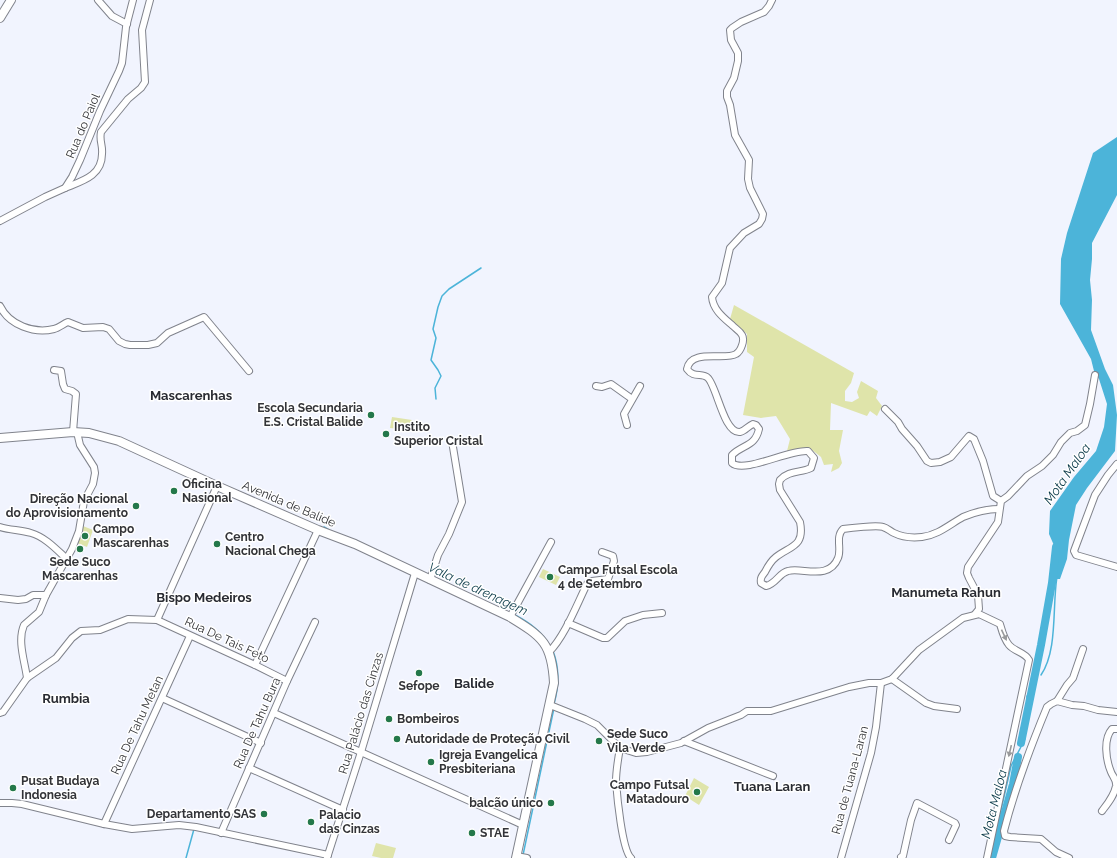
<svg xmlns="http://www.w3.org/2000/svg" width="1117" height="858" font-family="Raleway,sans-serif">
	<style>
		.green { fill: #dfe4aa }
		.water { fill: #4cb4d9 }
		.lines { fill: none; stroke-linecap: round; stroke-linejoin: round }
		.stream { stroke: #4cb4d9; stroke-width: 1.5 }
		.river { stroke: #4cb4d9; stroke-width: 8 }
		.minor-casing { stroke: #80838c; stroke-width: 8 }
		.major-casing { stroke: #80838c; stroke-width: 10 }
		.minor { stroke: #fff; stroke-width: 6 }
		.major { stroke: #fff; stroke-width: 8 }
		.oneway { fill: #999a9c }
		.poi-dot { fill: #24784a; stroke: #fff; stroke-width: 1.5 }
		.labels { text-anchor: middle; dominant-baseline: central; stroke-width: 3; stroke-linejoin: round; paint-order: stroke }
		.street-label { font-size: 12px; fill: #333438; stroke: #fff }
		.poi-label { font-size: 12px; font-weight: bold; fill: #333438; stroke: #fff; text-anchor: start }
		.neighbourhood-label { font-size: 13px; font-weight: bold; fill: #292b32; stroke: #fff }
		.water-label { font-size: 13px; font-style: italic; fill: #093948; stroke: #fff }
	</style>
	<rect width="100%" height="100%" fill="#f1f4fe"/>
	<g class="green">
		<path d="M734 305 854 373 851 383 845 391V401L852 402 859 398 857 392 861 381 878 391 876 398 882 406 877 416 870 411 867 416 831 403 830 430H843L839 451 842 463 839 468 831 472 833 464 824 465 821 457 811 449 787 451 790 439 776 416 761 418 743 415 754 357 747 352V334L730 319Z"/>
		<path d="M392 417 412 420 411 430 390 428Z"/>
		<path d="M83 526 93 530 87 547 77 543Z"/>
		<path d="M543 569 560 577 556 585 539 577Z"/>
		<path d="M694 778 709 787 699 805 685 796Z"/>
		<path d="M376 843 396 848 393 858H381L372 856Z"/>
	</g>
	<path class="water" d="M1117 137V195L1092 243V259L1090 280 1092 300 1091 330 1105 369 1113 385 1117 415 1115 451 1087 488 1076 505 1069 540 1067 559 1060 579H1055L1056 550 1049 534 1050 511 1074 477 1096 451 1104 427 1107 404 1099 379 1094 371 1091 359 1060 304 1061 259 1067 233 1093 153Z"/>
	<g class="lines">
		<g class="stream">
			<path d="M436 399 435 388 441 376 438 370 431 360 436 338 433 329 438 307 442 296 449 289 481 268"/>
			<path d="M324 527 329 530"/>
			<path d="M515 615C530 623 543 632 551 648"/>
			<path d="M553 651C560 669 559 686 554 704"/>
			<path d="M1041 675C1058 650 1052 607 1057 577"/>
			<path d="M1027 702V696"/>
			<path d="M996 832 1011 766 1025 739V733"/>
			<path d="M523 855 554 708"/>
			<path d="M186 858 194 829"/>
		</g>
		<g class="river">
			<path d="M1021 743 1041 645 1052 583 1056 547"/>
			<path d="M992 858 1013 784 1018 757"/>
		</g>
		<g class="minor-casing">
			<g id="minor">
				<path d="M98 0 112 16 127 24"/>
				<path d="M772 0 769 6 764 12 741 22 732 28 730 30 731 40 738 53V61L734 78 727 91V97L730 105 735 135 749 160 748 179 750 188 763 214 762 219 759 224 744 233 730 248 722 283 712 297C713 310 724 318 733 326 736 329 740 331 742 335 745 340 741 351 736 354 725 361 691 348 687 369 694 379 702 372 708 378 717 387 724 434 740 432 745 431 748 426 753 424L756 425 759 429C755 447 743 444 732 455V463C744 474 790 449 808 451L814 458 811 468C801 473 789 470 780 480L779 484 780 490 800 522C805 547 790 546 776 557 771 561 768 566 765 572 762 576 760 578 761 583L766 586C776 584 779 573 788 571 802 567 829 581 838 558 842 549 835 537 843 529 850 528 877 525 883 527 887 528 890 531 894 533 902 537 913 538 922 537 938 535 949 525 963 517 975 512 987 509 999 509"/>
				<path d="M65 188C82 181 102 176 102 154 103 145 99 141 101 132L128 99 141 88 145 82 142 30 150 0"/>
				<path d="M0 221 45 197 65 188 72 177 80 160 100 111 119 71 122 63 126 27 133 0"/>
				<path d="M0 306C9 325 34 334 54 329 59 328 63 324 68 322L83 328 103 327 109 329 119 341 125 344 130 345H148L157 343 168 333 204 317 249 371"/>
				<path d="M54 370 61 371 63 384 65 389 72 391 76 394 73 432"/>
				<path d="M596 386 602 387 611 384 632 399"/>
				<path d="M885 409 898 422 902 429 917 446 927 461 931 463 940 462 951 457 969 436 974 439 983 461 993 496 1001 501"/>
				<path d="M627 425 624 414 640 386"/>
				<path d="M1117 464 1108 475 1095 495 1074 551 1076 555 1117 567"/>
				<path d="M0 527C10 530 21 530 31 533 45 537 56 549 67 559"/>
				<path d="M430 580 438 555 449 534 462 502 452 441"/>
				<path d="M0 598 18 600 26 599 33 595H46"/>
				<path d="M975 614 979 609 978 595 969 578 967 573 968 567 998 522 1001 501 1008 496 1027 476 1042 466 1053 455 1061 442 1070 433 1077 431 1085 425 1090 404 1095 375"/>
				<path d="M510 617 551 542"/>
				<path d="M157 620 255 665 287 681"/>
				<path d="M568 623 603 638H607L625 621 643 615 662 613"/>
				<path d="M549 652C565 636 577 604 587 584L592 581 608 579 614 561 613 556 602 552"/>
				<path d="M255 665 318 530"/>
				<path d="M27 678C25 662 17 641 24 625L39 612 46 595 72 549 79 531 84 501 93 484 95 473 94 467 80 445 77 432"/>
				<path d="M892 679 926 703 934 706 957 709"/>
				<path d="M162 698 261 743"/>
				<path d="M1057 701 1067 685 1073 678 1083 649"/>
				<path d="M550 705 585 719 597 725 620 748 636 753 647 752 681 743 708 728 741 715 747 711H771L849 687 869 683H881L892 679 919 650 963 618 979 614 1000 624C1002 631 1004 639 1009 645 1015 652 1025 652 1029 660L987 858"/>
				<path d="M0 713 3 712 27 678 56 658 72 638 81 631 100 630 128 619 157 620 217 486"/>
				<path d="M274 713 523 825"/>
				<path d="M684 741 773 776"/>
				<path d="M620 748C618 759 616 770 616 782 617 795 622 850 631 858"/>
				<path d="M249 768 343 810"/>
				<path d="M0 803H12L22 804 104 824 132 829 179 825 196 827 328 855"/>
				<path d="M1102 811C1108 803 1114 796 1116 786 1117 780 1113 777 1111 772 1106 760 1103 739 1112 729H1117"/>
				<path d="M104 824 190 636"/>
				<path d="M221 833 287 681 315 622"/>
				<path d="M516 856 527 858"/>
				<path d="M901 857 903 856 911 820 917 803 955 823 956 825 949 840"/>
				<path d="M327 858 361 752 415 573"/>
				<path d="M841 858 871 753 876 727 881 683"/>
				<path d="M1069 858 1056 852 1041 839 1010 837 1005 836 1004 831C1015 788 1030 748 1047 707L1051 704 1057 701 1072 705 1084 706 1098 710 1117 712"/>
			</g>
		</g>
		<g class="major-casing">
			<g id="major">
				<path d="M0 18 11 0"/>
				<path d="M0 438 73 432 89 433 119 441 217 486 318 530 355 544 510 617C543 637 552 644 554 683L516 858"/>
			</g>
		</g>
		<use href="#minor" class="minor"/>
		<use href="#major" class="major"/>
	</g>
	<defs><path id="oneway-solid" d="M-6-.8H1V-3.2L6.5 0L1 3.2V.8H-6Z"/></defs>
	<g class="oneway">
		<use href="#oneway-solid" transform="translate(1004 635) rotate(65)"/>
		<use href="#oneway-solid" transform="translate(1010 751) rotate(103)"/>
	</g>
	<g class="poi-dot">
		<circle cx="371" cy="415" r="4"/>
		<circle cx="386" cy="434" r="4"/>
		<circle cx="174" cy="491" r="4"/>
		<circle cx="136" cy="506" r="4"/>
		<circle cx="85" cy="536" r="4"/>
		<circle cx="217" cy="544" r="4"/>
		<circle cx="80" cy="549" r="4"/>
		<circle cx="550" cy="577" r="4"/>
		<circle cx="419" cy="673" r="4"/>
		<circle cx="389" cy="719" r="4"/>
		<circle cx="397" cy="739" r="4"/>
		<circle cx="599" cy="741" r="4"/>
		<circle cx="431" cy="762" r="4"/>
		<circle cx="13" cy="788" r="4"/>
		<circle cx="697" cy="792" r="4"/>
		<circle cx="551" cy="803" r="4"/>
		<circle cx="264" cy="814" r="4"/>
		<circle cx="311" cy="822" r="4"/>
		<circle cx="472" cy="833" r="4"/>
	</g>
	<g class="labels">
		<g class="street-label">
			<text transform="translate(83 126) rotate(-67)">Rua do Paiol</text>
			<text transform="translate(289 504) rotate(23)">Avenida de Balide</text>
			<text transform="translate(227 640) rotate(25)">Rua De Tais Feto</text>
			<text transform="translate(361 713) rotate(-73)">Rua Palácio das Cinzas</text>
			<text transform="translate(257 723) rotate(-66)">Rua De Tahu Bura</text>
			<text transform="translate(137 725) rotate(-65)">Rua De Tahu Metan</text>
			<text transform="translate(850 780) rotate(-75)">Rua de Tuana-Laran</text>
		</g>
		<g class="poi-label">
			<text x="363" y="408" text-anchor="end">Escola Secundaria<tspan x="363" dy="14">E.S. Cristal Balide</tspan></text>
			<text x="394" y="427">Instito<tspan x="394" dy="14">Superior Cristal</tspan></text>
			<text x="182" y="484">Oficina<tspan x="182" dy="14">Nasional</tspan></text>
			<text x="128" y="499" text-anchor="end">Direção Nacional<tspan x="128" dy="14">do Aprovisionamento</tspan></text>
			<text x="93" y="529">Campo<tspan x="93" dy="14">Mascarenhas</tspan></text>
			<text x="225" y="537">Centro<tspan x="225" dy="14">Nacional Chega</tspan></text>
			<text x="80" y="562" text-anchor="middle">Sede Suco<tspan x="80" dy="14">Mascarenhas</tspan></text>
			<text x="558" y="570">Campo Futsal Escola<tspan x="558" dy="14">4 de Setembro</tspan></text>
			<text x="419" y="686" text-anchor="middle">Sefope</text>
			<text x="397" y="719">Bombeiros</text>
			<text x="607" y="734">Sede Suco<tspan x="607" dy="14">Vila Verde</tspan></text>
			<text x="405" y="739">Autoridade de Proteção Civil</text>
			<text x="439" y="755">Igreja Evangelica<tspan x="439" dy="14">Presbiteriana</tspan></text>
			<text x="21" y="781">Pusat Budaya<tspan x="21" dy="14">Indonesia</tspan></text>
			<text x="689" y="785" text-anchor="end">Campo Futsal<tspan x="689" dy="14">Matadouro</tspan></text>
			<text x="543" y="803" text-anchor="end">balcão único</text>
			<text x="256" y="814" text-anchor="end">Departamento SAS</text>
			<text x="319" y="815">Palacio<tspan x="319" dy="14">das Cinzas</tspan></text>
			<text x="480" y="833">STAE</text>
		</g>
		<g class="neighbourhood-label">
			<text x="191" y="395">Mascarenhas</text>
			<text x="946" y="592">Manumeta Rahun</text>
			<text x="204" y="597">Bispo Medeiros</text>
			<text x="474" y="683">Balide</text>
			<text x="66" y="698">Rumbia</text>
			<text x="772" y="786">Tuana Laran</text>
		</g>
		<g class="water-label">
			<text transform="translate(1067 474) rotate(-55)">Mota Maloa</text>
			<text transform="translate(478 589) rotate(25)">Vala de drenagem</text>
			<text transform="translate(994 804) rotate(-76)">Mota Maloa</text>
		</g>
	</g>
</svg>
